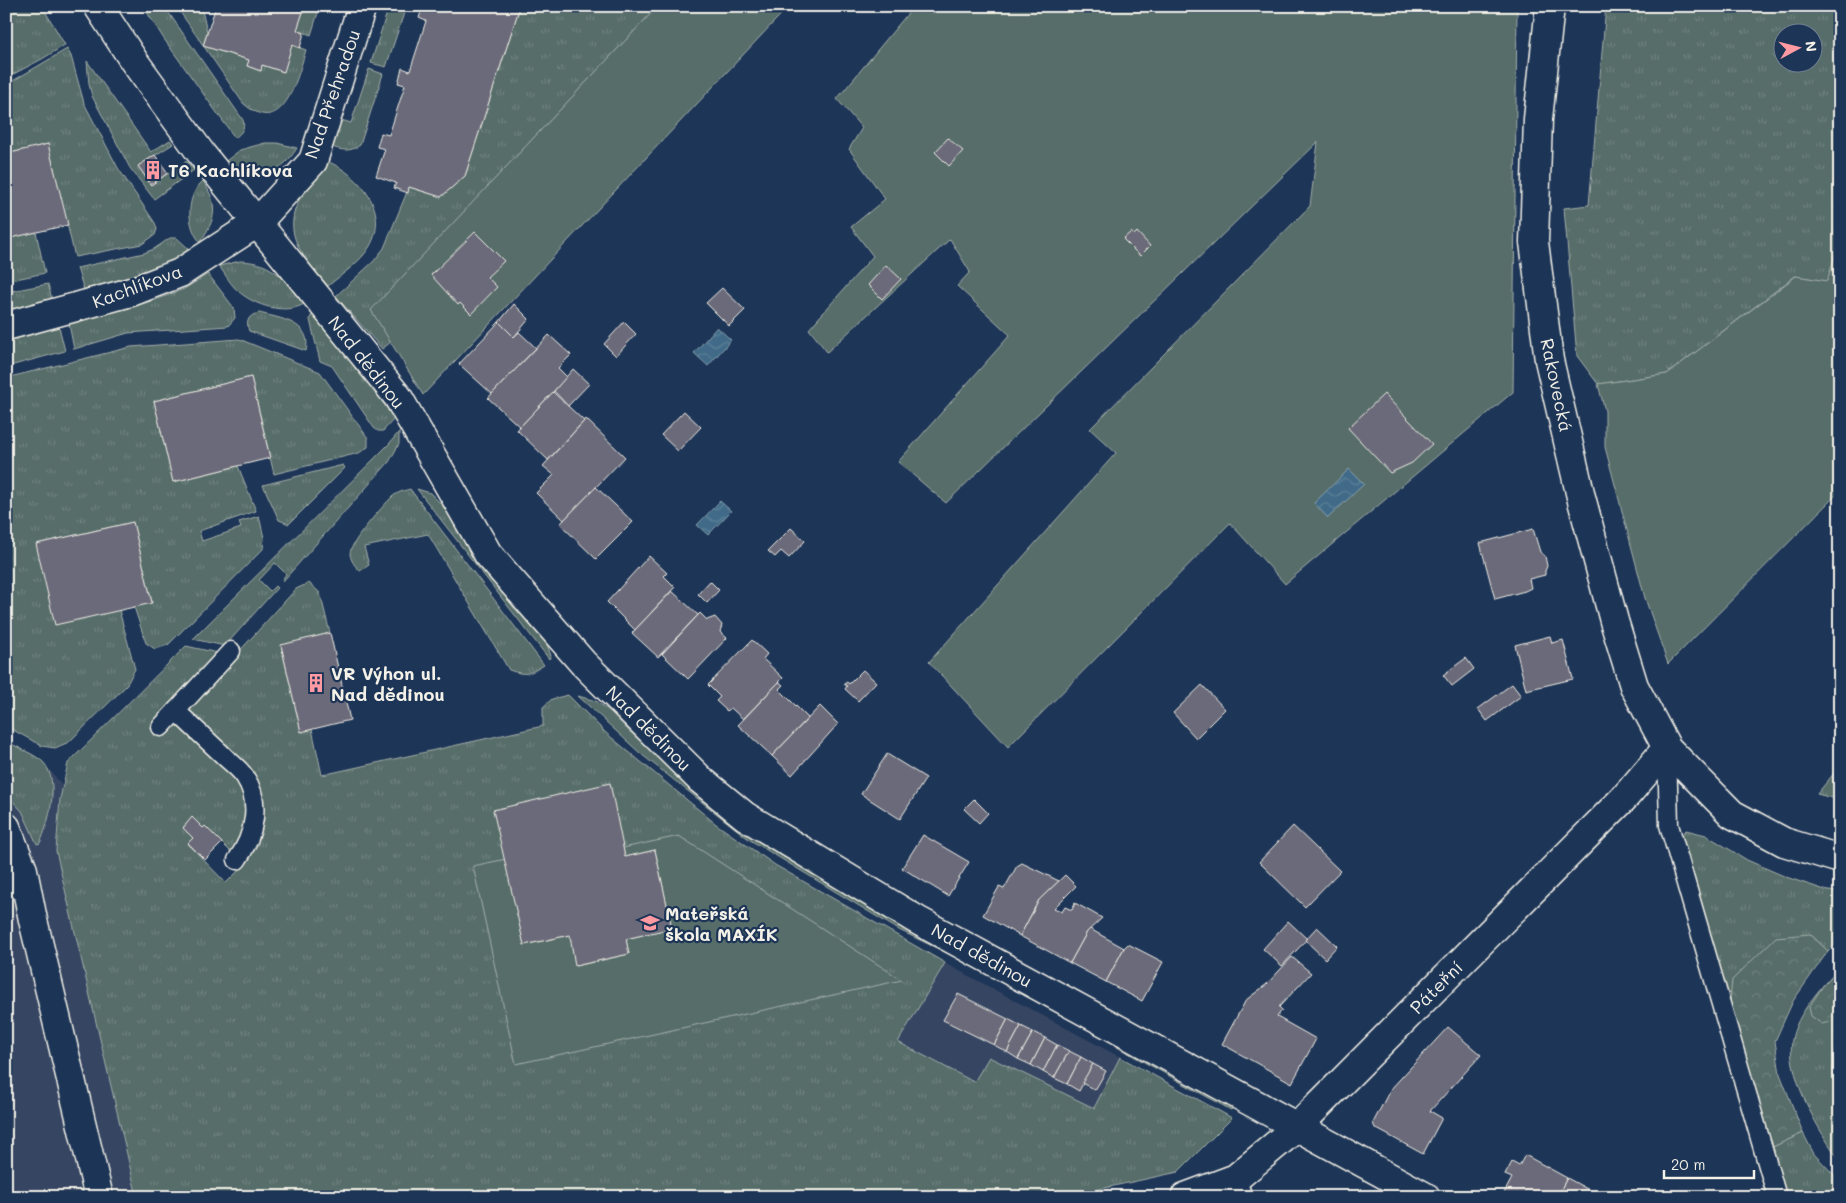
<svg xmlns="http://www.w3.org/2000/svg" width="1846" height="1203" font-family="Mali,sans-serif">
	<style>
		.built { fill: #344562 }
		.grass { fill: url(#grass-tufts); stroke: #a5afa9; fill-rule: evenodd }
		.forest { fill: url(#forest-crowns); stroke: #a5afa9 }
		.green { fill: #566d6a; stroke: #a5afa9 }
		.water { fill: url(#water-waves); stroke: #89a1ae }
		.building { fill: #6a6a7a; stroke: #f4f1e8 }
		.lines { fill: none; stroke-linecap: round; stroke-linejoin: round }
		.lane-casing { stroke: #f4f1e8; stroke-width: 21 }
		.street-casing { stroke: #f4f1e8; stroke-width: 31 }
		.secondary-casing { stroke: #f4f1e8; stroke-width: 31 }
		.lane { stroke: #1d3557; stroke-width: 18 }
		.street { stroke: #1d3557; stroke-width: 28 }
		.secondary { stroke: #1d3557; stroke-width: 28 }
		.labels { text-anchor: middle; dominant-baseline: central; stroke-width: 4.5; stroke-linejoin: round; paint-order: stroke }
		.street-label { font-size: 18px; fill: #f4f1e8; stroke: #1d3557 }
		.poi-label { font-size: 18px; font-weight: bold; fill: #f4f1e8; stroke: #1d3557; text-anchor: start }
	</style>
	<defs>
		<pattern id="grass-tufts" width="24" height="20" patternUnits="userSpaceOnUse" patternTransform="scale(1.25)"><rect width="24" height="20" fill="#566d6a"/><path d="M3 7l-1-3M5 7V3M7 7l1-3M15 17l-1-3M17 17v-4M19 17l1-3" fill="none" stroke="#6f827f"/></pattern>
		<pattern id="forest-crowns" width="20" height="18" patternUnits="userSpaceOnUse" patternTransform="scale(1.25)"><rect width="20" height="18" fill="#566d6a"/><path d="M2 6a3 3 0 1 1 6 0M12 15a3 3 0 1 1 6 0" fill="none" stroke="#6f827f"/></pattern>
		<pattern id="water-waves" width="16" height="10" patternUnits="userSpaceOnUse" patternTransform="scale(1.25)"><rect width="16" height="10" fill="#416b88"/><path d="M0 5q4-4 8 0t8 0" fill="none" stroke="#5d8199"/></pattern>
	</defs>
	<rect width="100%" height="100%" fill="#1d3557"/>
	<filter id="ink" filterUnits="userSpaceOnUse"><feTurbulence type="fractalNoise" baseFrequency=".02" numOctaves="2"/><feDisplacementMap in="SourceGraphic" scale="10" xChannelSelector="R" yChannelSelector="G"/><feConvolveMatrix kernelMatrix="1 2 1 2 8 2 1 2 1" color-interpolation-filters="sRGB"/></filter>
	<g filter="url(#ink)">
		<g class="built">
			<path d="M6 741 43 762 63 786 57 826 56 851 137 1197H6Z"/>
			<path d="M945 963 1120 1057 1094 1109 989 1057 975 1082 897 1042Z"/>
		</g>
		<g class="grass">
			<path d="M6 6H42L65 45 42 59 6 78Z"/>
			<path d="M143 6H164L243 120C245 129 242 132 235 138L164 39Z"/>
			<path d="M176 6H201L207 32 203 46 249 60 247 66 260 71 262 65 283 72 292 45 306 50C297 78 284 140 243 103Z"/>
			<path d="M305 6H320L311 35 297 30Z"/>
			<path d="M389 6 405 10 386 67 371 63Z"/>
			<path d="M520 6H658L372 310 391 342 382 349 336 296 374 261 384 248 409 187 441 197 465 176Z"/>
			<path d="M1606 6H1840V254H1836L1827 281 1795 276 1667 374 1598 384 1577 356 1564 208 1589 205ZM1784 32H1814V62H1784Z"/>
			<path d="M67 49 71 56 84 103 118 168 155 223 157 229 155 235 142 244 75 257 48 144 6 154V85Z"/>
			<path d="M87 61 151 152 170 140 173 144 138 166 151 185 186 161 194 170 154 199 130 168 92 96 89 84Z"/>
			<path d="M369 69 383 74 360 145C349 153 341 150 329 146L338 119 351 123Z"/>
			<path d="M265 143H277L297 148C279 178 253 181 226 161L240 150Z"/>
			<path d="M324 160C357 172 391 209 370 246 361 262 342 274 328 286 305 258 279 235 301 196 308 184 317 172 324 160Z"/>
			<path d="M203 181C219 206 216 219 200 242 186 225 186 196 203 181Z"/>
			<path d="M36 232 45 273 6 281V239Z"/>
			<path d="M170 238H177L189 249C160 273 120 279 84 290L77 268 144 253 154 249Z"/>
			<path d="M240 261C274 262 285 280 304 304 285 315 255 306 238 291 231 285 225 274 219 266Z"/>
			<path d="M208 274 234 308 235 318 228 326 128 333 74 349 69 324 155 300 184 289Z"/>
			<path d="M48 284 52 300 6 313V292Z"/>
			<path d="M259 313C279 318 313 322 306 351L249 331C245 321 249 315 259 313Z"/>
			<path d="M314 315 374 389 394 419 383 431H378L374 428 332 366 320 361 310 320 311 316Z"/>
			<path d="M59 327 65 351 6 367V341Z"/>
			<path d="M239 339 320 372 368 438V447L359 453 274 474 251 377 154 401 173 482 238 466 256 511 199 531 202 541 241 528 239 522 259 516 264 538 263 549 168 645 155 649 146 643 134 607 152 602 133 522 36 544 119 610 135 669 126 686 69 742 55 748 42 746 6 726V378L131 347Z"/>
			<path d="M399 432V444L389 462 283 581 282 580 286 574 275 563 259 580 270 591 275 586 277 588 225 646 193 639 389 444Z"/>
			<path d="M343 465 345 468 289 524 279 520 263 485Z"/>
			<path d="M410 489 544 665C529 674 526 676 509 670L428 534 364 547 369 565 360 571C355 566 351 561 350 554 350 542 383 506 392 497 398 492 403 491 410 489Z"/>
			<path d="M417 489 430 493 443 506 481 564 546 641 551 656 549 659Z"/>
			<path d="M309 583 320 593 330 633 281 646 301 731 312 729 322 775 543 726V707L552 699 568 695 606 733 716 824 775 865 945 963 898 1042 974 1082 989 1057 1094 1108 1120 1057 1232 1118 1178 1172 1063 1197H137L56 851 60 799 68 763 186 646 218 653 151 728 160 737 176 721 244 783 251 810 235 856 205 826 203 828 193 818 183 827 193 838 188 844 226 883 244 865 257 796 185 711 296 589Z"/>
			<path d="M578 696 596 701 611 712 627 729 711 806 751 837 949 952V954L899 930 750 840 641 754Z"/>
			<path d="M6 741C16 747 37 755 44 763 60 782 49 823 40 843L37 844 22 811 6 794Z"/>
			<path d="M1840 766V800L1817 794Z"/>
			<path d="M1686 830 1706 835 1747 860 1786 877 1828 891 1840 892V940L1828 951 1810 934 1729 1012 1686 852 1682 835Z"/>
			<path d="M1840 966V1034L1834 1053 1833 1070 1835 1089 1840 1105V1160C1819 1133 1783 1069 1793 1035 1800 1009 1823 986 1840 966Z"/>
			<path d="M1118 1043 1226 1100 1232 1108 1231 1110 1117 1047Z"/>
			<path d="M1803 1133 1814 1154 1840 1181V1197H1781L1768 1149Z"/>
		</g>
		<g class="forest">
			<path d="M1810 934 1828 951 1793 1001 1775 1041 1780 1074 1803 1133 1768 1149 1729 1012 1732 980 1776 937Z"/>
			<path d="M1840 968V1019L1822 1024 1811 1016 1809 1007 1824 984Z"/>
		</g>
		<g class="green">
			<path d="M658 6H789L423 395 371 310Z"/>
			<path d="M914 6H1517L1513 392 1285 584 1230 523 1008 747 929 662 1116 453 1090 429 1310 206 1318 142 946 503 898 462 1010 335 957 286 970 272 950 239 827 352 809 329 873 256 851 227 885 199 849 149 862 128 837 99Z"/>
			<path d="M1836 253 1840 254V491L1668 664 1645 598 1605 447V411L1598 384 1667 374 1796 276 1827 281Z"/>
			<path d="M679 836 902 980 516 1064 473 866 506 859 524 945 570 935 576 966 629 954 626 939 672 928 655 850 625 857 623 848Z"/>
		</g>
		<g class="water">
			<path d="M717 327 731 340 708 366 694 353Z"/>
			<path d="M1349 469 1364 484 1328 518 1314 503Z"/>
			<path d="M720 501 731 511 708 535 697 525Z"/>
		</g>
		<g class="building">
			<path d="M216 6H305L297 30 304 33 300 48 292 45 284 72 262 65 261 71 247 66 249 60 203 46Z"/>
			<path d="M423 6H520L465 176 441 197 409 187 408 193 394 188 396 183 376 176 385 149 377 147 381 133 389 135 405 85 398 83 400 76 402 68 410 71 426 21 419 18Z"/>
			<path d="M948 138 963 151 949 166 935 152Z"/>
			<path d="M48 144 68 225 6 239V154Z"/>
			<path d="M155 155 168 173 151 185 138 166Z"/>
			<path d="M475 232 504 261 487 277 497 287 471 314 460 303 458 305 431 275Z"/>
			<path d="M1131 232 1134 235 1137 232 1150 246 1140 256 1123 239Z"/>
			<path d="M886 265 901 279 882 299 868 285Z"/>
			<path d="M722 288 745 310 729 326 706 303Z"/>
			<path d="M514 304 529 319 514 337 499 322Z"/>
			<path d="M499 322 514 337 519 332 536 348 492 394 459 364Z"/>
			<path d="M624 322 636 334 616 356 604 344Z"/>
			<path d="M549 335 571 355 558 368 567 377 520 427 488 398Z"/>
			<path d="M573 369 589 384 568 406 554 391Z"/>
			<path d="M251 377 270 458 173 482 154 401Z"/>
			<path d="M553 392 584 421 548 460 517 430Z"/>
			<path d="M1384 394 1432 444 1412 463 1390 473 1348 428Z"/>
			<path d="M684 411 701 427 678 451 661 435Z"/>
			<path d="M586 419 625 457 564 520 536 493 554 475 543 466Z"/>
			<path d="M596 487 633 522 596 559 560 524Z"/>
			<path d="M133 522 152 603 55 625 36 544Z"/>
			<path d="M791 528 805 541 789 558 781 551 775 557 768 551Z"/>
			<path d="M1533 529 1540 552 1545 556 1547 566 1545 571V575L1529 579 1531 588 1525 591 1495 599 1480 543Z"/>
			<path d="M649 556 667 573 664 576 675 587 635 630 607 602Z"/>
			<path d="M710 581 719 590 707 603 698 594Z"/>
			<path d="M672 591 698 615 658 657 632 633Z"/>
			<path d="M700 613 707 620 715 617 722 625 720 632 727 638 688 679 662 654Z"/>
			<path d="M330 633 350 720 301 732 281 645Z"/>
			<path d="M1550 636 1552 643 1563 640 1573 679 1526 690 1515 645Z"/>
			<path d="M752 640 767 654 763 659 783 678 743 719 731 708 727 711 716 701 720 697 708 685Z"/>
			<path d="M1466 658 1474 669 1452 686 1443 675Z"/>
			<path d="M863 670 876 682 858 701 845 689 847 686 844 684 847 682 849 684Z"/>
			<path d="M779 682 783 685 779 689 808 718 772 756 738 725Z"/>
			<path d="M1512 684 1521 696 1487 721 1478 709Z"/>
			<path d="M1202 685 1225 709 1196 738 1173 713Z"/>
			<path d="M820 706 838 724 792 775 772 756Z"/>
			<path d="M887 754 926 778 900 819 861 794Z"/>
			<path d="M610 783 625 857 655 850 672 928 626 939 629 954 575 966 570 935 524 945 493 810Z"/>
			<path d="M974 799 988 813 979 823 964 809Z"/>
			<path d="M192 817 203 828 205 826 222 843 205 860 188 843 193 838 183 828Z"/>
			<path d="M1293 826 1340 871 1305 907 1259 862Z"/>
			<path d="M923 835 969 862 948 896 902 868Z"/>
			<path d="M1022 863 1059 881 1039 900 1020 936 983 915 999 887 1004 889 1017 866Z"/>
			<path d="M1065 875 1076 886 1054 908 1062 912 1065 907 1072 910 1075 903 1102 918 1087 932 1070 963 1020 936 1039 900Z"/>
			<path d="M1288 921 1307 939 1282 966 1263 949Z"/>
			<path d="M1317 927 1337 946 1325 959 1305 940Z"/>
			<path d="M1090 929 1124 948 1106 982 1070 963 1087 932Z"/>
			<path d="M1128 944 1163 962 1142 1001 1106 982 1124 948Z"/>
			<path d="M1292 957 1311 973 1279 1007 1282 1010 1277 1017 1316 1039 1292 1083 1222 1044 1246 1000 1267 984Z"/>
			<path d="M958 994 1008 1019 994 1045 943 1020Z"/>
			<path d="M1008 1019 1021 1026 1007 1052 994 1045Z"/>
			<path d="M1021 1026 1033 1032 1018 1059 1007 1052Z"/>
			<path d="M1448 1027 1481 1055 1430 1111 1442 1118 1423 1154 1375 1128 1373 1123 1390 1090Z"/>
			<path d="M1033 1032 1045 1038 1031 1065 1018 1059Z"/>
			<path d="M1045 1038 1057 1045 1043 1072 1031 1065Z"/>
			<path d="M1057 1045 1069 1051 1054 1078 1043 1072Z"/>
			<path d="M1069 1051 1081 1057 1067 1084 1054 1078Z"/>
			<path d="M1081 1057 1093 1064 1079 1091 1067 1084Z"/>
			<path d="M1093 1064 1106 1071 1095 1090 1082 1083Z"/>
			<path d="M1525 1155 1567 1178 1557 1197H1502L1512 1178 1505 1175 1512 1162 1519 1166Z"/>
			<path d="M1567 1178 1602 1197H1557Z"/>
			<path d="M1638 1191 1645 1197H1625Z"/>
		</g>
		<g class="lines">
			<g class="lane-casing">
				<g id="lane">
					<path d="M176 711C192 726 208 741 224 756 230 762 240 769 245 777 262 803 254 836 237 860"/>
					<path d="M161 727 231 651"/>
					<path d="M1667 748 1669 825 1777 1197"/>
					<path d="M6 883 28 894"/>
					<path d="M1236 1178 1243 1197"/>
				</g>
			</g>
			<g class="street-casing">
				<g id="street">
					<path d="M98 6 134 61 203 156 398 397 488 554 583 663 701 780 745 816 917 920 1426 1197"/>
					<path d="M6 326 131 292 180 273 257 223 313 161 362 6"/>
					<path d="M6 827 23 870 33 920 99 1197"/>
					<path d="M1185 1197 1236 1178 1297 1127 1625 797 1667 748"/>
				</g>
			</g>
			<g class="secondary-casing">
				<path id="secondary" d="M1550 6 1538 119 1534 242 1549 360 1581 497 1614 621 1634 686 1667 748 1732 814 1784 842 1840 859"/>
			</g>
			<use href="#lane" class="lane"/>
			<use href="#street" class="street"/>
			<use href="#secondary" class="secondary"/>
		</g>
	</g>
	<defs>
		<g id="building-bare" transform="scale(1.5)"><path d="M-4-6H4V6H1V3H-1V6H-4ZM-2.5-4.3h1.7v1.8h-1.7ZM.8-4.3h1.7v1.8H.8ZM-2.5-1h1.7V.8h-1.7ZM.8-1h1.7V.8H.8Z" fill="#ff9aa2" stroke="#1d3557" stroke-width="2.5" paint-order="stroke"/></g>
		<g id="school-bare" transform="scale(1.5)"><path d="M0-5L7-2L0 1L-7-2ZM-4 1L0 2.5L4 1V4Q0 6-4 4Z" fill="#ff9aa2" stroke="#1d3557" stroke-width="2.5" paint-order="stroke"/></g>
	</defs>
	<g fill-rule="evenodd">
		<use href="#building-bare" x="153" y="170"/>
		<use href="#building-bare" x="316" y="683"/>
		<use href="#school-bare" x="650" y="923"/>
	</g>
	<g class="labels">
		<g class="street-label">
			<text transform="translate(332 94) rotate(-71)">Nad Přehradou</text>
			<text transform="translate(137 286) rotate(-20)">Kachlíkova</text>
			<text transform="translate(367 362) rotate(52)">Nad dědinou</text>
			<text transform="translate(1557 385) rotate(78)">Rakovecká</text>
			<text transform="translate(649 728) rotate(45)">Nad dědinou</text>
			<text transform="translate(982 955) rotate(29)">Nad dědinou</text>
			<text transform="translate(1436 987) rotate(-45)">Páteřní</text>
		</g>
		<g class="poi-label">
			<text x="168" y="170">T6 Kachlíkova</text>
			<text x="331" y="673">VR Výhon ul.<tspan x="331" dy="21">Nad dědinou</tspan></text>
			<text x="665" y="913">Mateřská<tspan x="665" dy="21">škola MAXÍK</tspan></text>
		</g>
	</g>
	<rect width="1846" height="1203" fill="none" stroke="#1d3557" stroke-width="25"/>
	<rect x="12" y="12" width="1821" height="1178" fill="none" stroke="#f4f1e8" stroke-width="2" filter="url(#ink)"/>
	<g transform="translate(1798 48) rotate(83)"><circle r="24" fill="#1d3557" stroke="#738091"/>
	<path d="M0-4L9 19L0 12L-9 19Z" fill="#ff9aa2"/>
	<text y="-8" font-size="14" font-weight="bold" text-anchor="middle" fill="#f4f1e8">N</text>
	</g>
	<path d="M1664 1170v8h90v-8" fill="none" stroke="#f4f1e8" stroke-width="2.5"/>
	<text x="1671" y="1170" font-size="15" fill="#f4f1e8" stroke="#1d3557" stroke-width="4" paint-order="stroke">20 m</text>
</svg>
